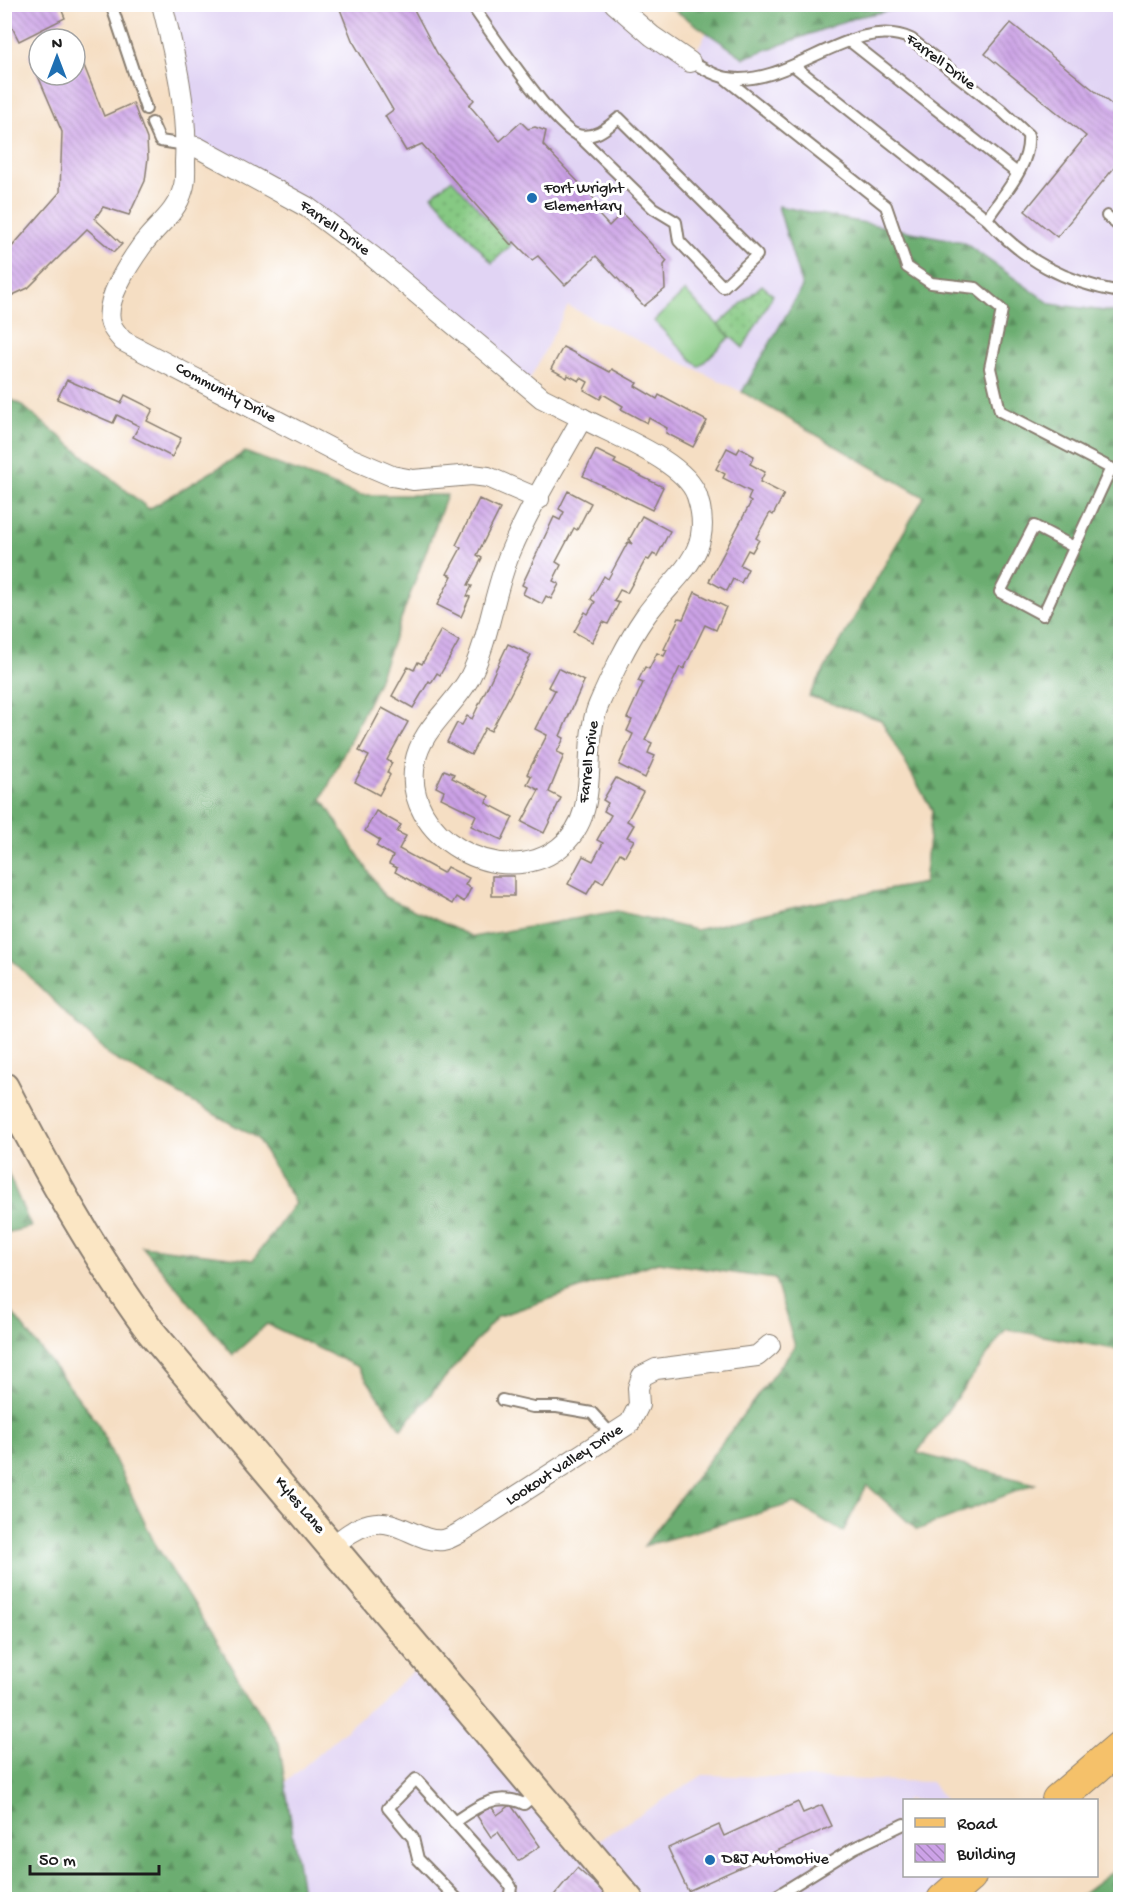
<svg xmlns="http://www.w3.org/2000/svg" width="1125" height="1904" font-family="'Gochi Hand',sans-serif">
	<style>
		.built { fill: #e1d4f4 }
		.forest { fill: url(#forest-firs); stroke: #446446; stroke-width: 1.5 }
		.park { fill: url(#park-dots); stroke: #517250; stroke-width: 1.5 }
		.garden { fill: #86c983; stroke: #517250; stroke-width: 1.5 }
		.building { fill: url(#building-back-hatch) }
		.lines { fill: none; stroke-linecap: round; stroke-linejoin: round }
		.service-casing { stroke: #887d70; stroke-width: 14 }
		.minor-casing { stroke: #887d70; stroke-width: 22 }
		.secondary-casing { stroke: #887d70; stroke-width: 32 }
		.primary-casing { stroke: #887d70; stroke-width: 34 }
		.service { stroke: #fff; stroke-width: 10 }
		.minor { stroke: #fff; stroke-width: 20 }
		.secondary { stroke: #fbe6c4; stroke-width: 28 }
		.primary { stroke: #f5c16b; stroke-width: 32 }
		.poi-dot { fill: #1f6fb2; stroke: #fff; stroke-width: 2 }
		.labels { text-anchor: middle; dominant-baseline: central; stroke-width: 6; stroke-linejoin: round; paint-order: stroke }
		.street-label { font-size: 16px; fill: #1c1c1c; stroke: #fff }
		.poi-label { font-size: 16px; fill: #1c1c1c; stroke: #fff; text-anchor: start }
	</style>
	<defs>
		<pattern id="forest-firs" width="22" height="20" patternUnits="userSpaceOnUse" patternTransform="scale(1.5)"><rect width="22" height="20" fill="#6cad71"/><path d="M5 1l3.5 6h-7zM16 11l3.5 6h-7z" fill="#588c5c"/></pattern>
		<pattern id="park-dots" width="8" height="8" patternUnits="userSpaceOnUse" patternTransform="scale(1.5)"><rect width="8" height="8" fill="#86c983"/><path d="M2 2h.1M6 6h.1" fill="none" stroke="#73ac71" stroke-width="1.8" stroke-linecap="round"/></pattern>
		<pattern id="building-back-hatch" width="6" height="6" patternUnits="userSpaceOnUse" patternTransform="scale(1.5)"><rect width="6" height="6" fill="#cca2e7"/><path d="M-1 5l2 2M0 0l6 6M5-1l2 2" fill="none" stroke="#a583ba"/></pattern>
	</defs>
	<rect width="100%" height="100%" fill="#fff"/>
	<filter id="ink" filterUnits="userSpaceOnUse"><feTurbulence type="fractalNoise" baseFrequency=".0167" numOctaves="2"/><feDisplacementMap in="SourceGraphic" scale="12" xChannelSelector="R" yChannelSelector="G"/><feConvolveMatrix kernelMatrix="1 2 1 2 8 2 1 2 1" color-interpolation-filters="sRGB"/></filter>
	<filter id="wash" filterUnits="userSpaceOnUse"><feTurbulence type="fractalNoise" baseFrequency=".008" numOctaves="4" result="noise"/><feDisplacementMap in="SourceGraphic" scale="24" xChannelSelector="R" yChannelSelector="G"/><feGaussianBlur stdDeviation="1.35" result="paint"/><feColorMatrix in="noise" values="0 0 0 0 0 0 0 0 0 0 0 0 0 0 0 0 0 1.4 0 .05"/><feComposite in="paint" operator="in"/></filter>
	<g filter="url(#wash)">
		<rect width="100%" height="100%" fill="#f5dec3"/>
		<g class="built">
			<path d="M162 5H615L690 62 707 32 744 58 857 17 917 5H1120V313L1051 304 963 242 779 206 802 287 742 392 568 306 527 385 372 256 197 148Z"/>
			<path d="M426 1660 586 1848 703 1775 931 1782 945 1800H904V1876H970L943 1900 303 1899 285 1783Z"/>
		</g>
		<g class="forest">
			<path d="M667 5H917L857 17 744 58Z"/>
			<path d="M778 206 963 242 1051 304 1120 313V1350L1006 1329 917 1453 1035 1484 917 1530 867 1485 843 1532 795 1503 644 1546 795 1346 775 1279 658 1262 497 1317 401 1429 358 1367 267 1324 233 1355 142 1246 253 1260 295 1203 257 1138 111 1057 5 953 4 396 20 404 149 509 245 452 360 495H447L377 684 322 799 385 897 473 937 617 911 696 930 809 904 924 883 932 810 881 720 809 696 924 497 742 392 802 287Z"/>
			<path d="M4 1164 31 1227 5 1233H4Z"/>
			<path d="M10 1310 97 1422 154 1542 279 1743 303 1899H5L4 1317Z"/>
			<path d="M1120 1866V1899H1076Z"/>
		</g>
		<g class="park">
			<path d="M452 179 511 245 492 263 432 195Z"/>
			<path d="M762 285 773 295 743 348 718 325Z"/>
		</g>
		<path class="garden" d="M685 291 730 337 699 367 654 321Z"/>
		<g id="blocks">
			<g class="building">
				<path d="M4 4H59L65 18 19 41 4 11Z"/>
				<path d="M338 4H411L437 53 474 100 469 105 500 141 521 122 528 129 535 127 546 131 543 145 604 209 599 215 609 226 622 213 667 261 664 265 665 289 644 306 596 256 565 285 538 256 532 260 514 242 511 245 422 144 406 151 385 116 393 110 352 40Z"/>
				<path d="M1011 23 1117 109 1120 105V165L1118 163 1057 237 1025 211 1086 136 985 54Z"/>
				<path d="M75 43 104 116 133 103 147 139 148 158 145 181 129 215 103 207 95 219 122 244 114 252 87 229 28 288 4 299V252L9 250 60 192 62 132 29 55 39 50V75H75Z"/>
				<path d="M563 347 610 372 612 369 637 383 635 386 657 399 659 395 707 421 693 447 666 433 667 428 649 418 647 423 621 409 623 406 603 394 600 399 584 390 588 382 581 378 579 381 568 375 567 378 551 369Z"/>
				<path d="M67 380 121 403 125 395 153 409 147 421 181 438 172 457 133 437 139 426 117 415 113 423 57 399Z"/>
				<path d="M727 448 737 453 740 448 754 456 750 464 765 472 760 482 784 494 773 515 770 513 756 538 759 540 752 552 748 550 740 565 748 569 741 583 733 579 727 591 709 581 751 502 748 500 751 492 723 478 725 474 716 469Z"/>
				<path d="M596 450 616 460 614 463 663 487 652 510 583 476Z"/>
				<path d="M568 491 591 503 577 530 574 528 556 562 561 565 553 581 559 584 551 599 546 596 542 604 523 594 526 587 522 585 554 517 560 520 564 512 559 509Z"/>
				<path d="M479 499 500 509 477 555 482 558 468 585 472 586 467 596 470 597 461 617 437 605 452 576 447 574 461 548 456 545Z"/>
				<path d="M642 516 670 531 657 556 653 554 649 560 646 559 627 593 620 590 614 601 619 603 608 624 603 622 592 642 574 632 585 612 588 614 595 602 591 599 604 576 608 579 628 542 632 544 629 540Z"/>
				<path d="M695 592 726 607 716 630 705 625 684 669 680 667 645 740 652 743 648 753 655 756 645 778 619 765 633 734 627 731 632 720 627 718 643 683 638 681 645 667 649 669 657 653 664 656 667 650 664 649 679 618 683 619Z"/>
				<path d="M441 630 459 641 440 675 437 673 431 683 429 681 413 708 392 696 408 667 414 670 418 662 422 664Z"/>
				<path d="M508 644 531 655 491 731 485 728 471 755 447 742 457 723 462 725 467 716 472 719Z"/>
				<path d="M558 668 584 681 560 736 564 738 557 752 564 755 549 792 561 798 544 833 522 822 539 790 527 784 531 776 527 774 547 735 535 729 555 690 548 687Z"/>
				<path d="M382 708 408 722 387 760 392 763 387 772 390 775 379 795 355 782 369 756 359 751Z"/>
				<path d="M444 770 454 774 452 778 489 796 486 803 513 817 502 840 471 826 476 815 441 798 444 791 436 787Z"/>
				<path d="M616 778 643 792 627 821 634 825 627 837 634 840 625 856 620 853 603 883 596 879 587 894 568 884 583 856 593 861 603 843 597 840 611 815 604 811 608 803 603 800Z"/>
				<path d="M376 811 401 825 397 832 406 836 399 849 443 873 447 867 469 878 465 885 471 888 464 902 456 897 452 904 395 872 397 868 389 864 393 856 376 846 380 840 365 831Z"/>
				<rect x="492" y="876" width="22" height="20"/>
				<path d="M798 1802 803 1813 822 1805 832 1826 688 1891 668 1848 719 1825 724 1836Z"/>
				<path d="M511 1805 540 1846 518 1861 498 1832 491 1837 477 1816 491 1806 497 1815Z"/>
				<path d="M577 1868 613 1900H550Z"/>
			</g>
		</g>
	</g>
	<g filter="url(#ink)">
		<use href="#blocks" fill-opacity="0" stroke="#887d70" stroke-width="1.5"/>
		<g class="lines">
			<g class="service-casing">
				<g id="service">
					<path d="M111 4 146 109"/>
					<path d="M471 4C487 27 557 131 578 135 595 139 607 128 619 118L757 255 723 287 679 241 676 222 653 208 578 135"/>
					<path d="M851 42 1017 173"/>
					<path d="M690 62C702 67 716 77 728 78 790 88 854 13 911 39L1000 109 1028 135C1031 166 1003 194 987 219 1024 261 1065 282 1120 292"/>
					<path d="M794 66 987 219"/>
					<path d="M726 79 886 206 907 267 931 283 976 288 1002 310 990 368 1000 411 1120 473"/>
					<path d="M152 123 160 141 186 145"/>
					<path d="M1107 216 1120 227"/>
					<path d="M1074 547 1034 526 1000 592 1043 615 1111 468"/>
					<path d="M502 1400 533 1407H557L592 1413 612 1435"/>
					<path d="M454 1822C476 1807 497 1791 524 1804L538 1792"/>
					<path d="M458 1900 418 1859 413 1838 388 1808 416 1779 507 1881 511 1887 509 1900"/>
					<path d="M770 1900 854 1848 904 1824"/>
				</g>
			</g>
			<g class="minor-casing">
				<g id="minor">
					<path d="M162 4C175 56 188 109 185 162 185 171 186 181 183 189 176 214 157 225 143 244 130 262 101 304 112 326 114 331 119 336 123 341L345 456 392 476 413 480 472 475 488 477 539 499"/>
					<path d="M615 4 652 36 690 62"/>
					<path d="M186 145 197 147 307 207 372 256 542 398 582 418"/>
					<path d="M582 418C614 435 686 462 697 496 717 556 673 575 644 618 626 644 612 675 599 704 579 749 605 813 559 848 501 892 401 836 415 763 421 728 454 707 470 677 490 638 493 593 510 553 529 507 558 462 582 418Z"/>
					<path d="M333 1546C344 1537 355 1528 370 1524 398 1517 418 1543 443 1540 449 1539 456 1535 461 1532L630 1423 639 1405 638 1388 642 1376 656 1369 757 1356 770 1345"/>
				</g>
			</g>
			<g class="secondary-casing">
				<path id="secondary" d="M4 1087C48 1172 94 1255 151 1332L629 1900"/>
			</g>
			<g class="primary-casing">
				<g id="primary">
					<path d="M1058 1800 1120 1747"/>
					<path d="M943 1900 970 1876"/>
				</g>
			</g>
			<use href="#service" class="service"/>
			<use href="#minor" class="minor"/>
			<use href="#secondary" class="secondary"/>
			<use href="#primary" class="primary"/>
		</g>
	</g>
	<g class="poi-dot">
		<circle cx="532" cy="198" r="6"/>
		<circle cx="710" cy="1860" r="6"/>
	</g>
	<g class="labels">
		<g class="street-label">
			<text transform="translate(940 63) rotate(37)">Farrell Drive</text>
			<text transform="translate(334 229) rotate(36)">Farrell Drive</text>
			<text transform="translate(225 394) rotate(28)">Community Drive</text>
			<text transform="translate(590 762) rotate(-83)">Farrell Drive</text>
			<text transform="translate(565 1466) rotate(-33)">Lookout Valley Drive</text>
			<text transform="translate(299 1506) rotate(50)">Kyles Lane</text>
		</g>
		<g class="poi-label">
			<text x="544" y="189">Fort Wright<tspan x="544" dy="18">Elementary</tspan></text>
			<text x="722" y="1860">D&amp;J Automotive</text>
		</g>
	</g>
	<rect width="1125" height="1904" fill="none" stroke="#fff" stroke-width="24"/>
	<rect x="903" y="1799" width="195" height="78" fill="#ffffff" stroke="#a4a4a4" stroke-width="1.5"/>
	<rect x="915" y="1818" width="30" height="9" fill="#f5c16b" stroke="#a4a4a4" stroke-width="1.5"/>
	<text x="957" y="1829" font-size="18" fill="#1c1c1c">Road</text>
	<rect x="915" y="1844" width="30" height="18" fill="url(#building-back-hatch)" stroke="#a4a4a4" stroke-width="1.5"/>
	<text x="957" y="1859" font-size="18" fill="#1c1c1c">Building</text>
	<g transform="translate(57 57)"><circle r="28" fill="#ffffff" stroke="#a4a4a4" stroke-width="1.5"/>
	<path d="M0-4.5L10 22L0 15L-10 22Z" fill="#1f6fb2"/>
	<text y="-9" font-size="16" font-weight="bold" text-anchor="middle" fill="#1c1c1c">N</text>
	</g>
	<path d="M30 1865v9h129v-9" fill="none" stroke="#1c1c1c" stroke-width="3"/>
	<text x="39" y="1865" font-size="18" fill="#1c1c1c" stroke="#ffffff" stroke-width="4.5" paint-order="stroke">50 m</text>
</svg>
